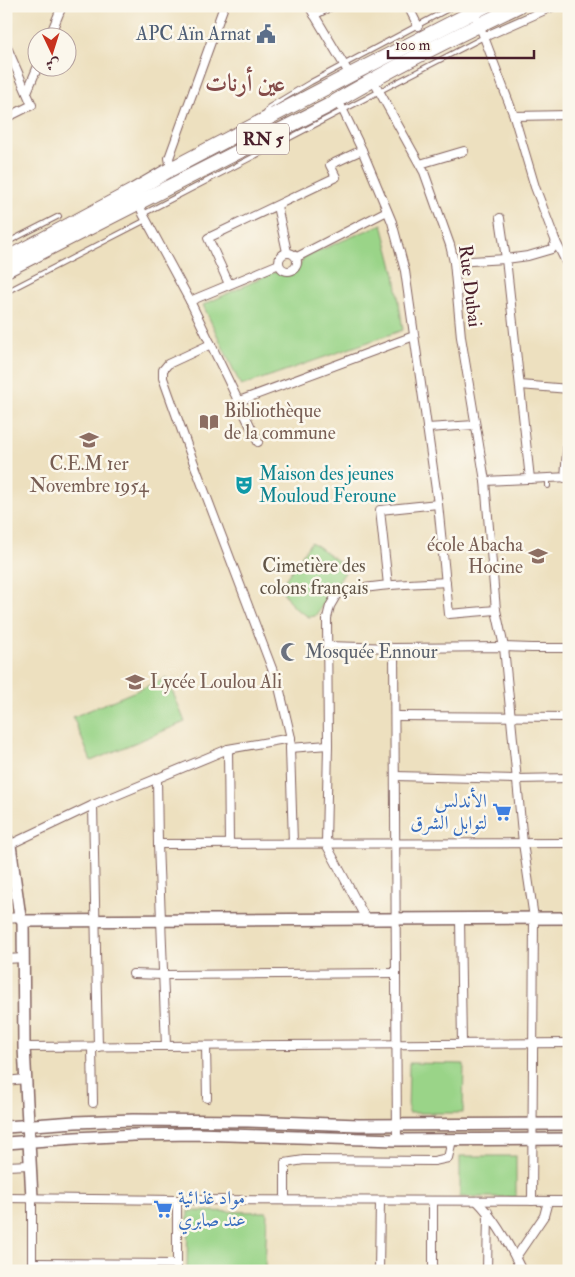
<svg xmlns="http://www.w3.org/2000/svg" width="575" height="1277" font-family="'IM FELL Double Pica',Amiri,serif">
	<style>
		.green { fill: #9ad488; stroke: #727a5a }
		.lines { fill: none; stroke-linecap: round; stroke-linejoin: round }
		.lane-casing { stroke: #83635f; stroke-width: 6 }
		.street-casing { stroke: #83635f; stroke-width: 10 }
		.secondary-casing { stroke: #83635f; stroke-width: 14 }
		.highway-casing { stroke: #83635f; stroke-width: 16 }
		.lane { stroke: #fff; stroke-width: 4 }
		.street { stroke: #fff; stroke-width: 8 }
		.secondary { stroke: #fff; stroke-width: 11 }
		.highway { stroke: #fff; stroke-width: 14 }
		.labels { text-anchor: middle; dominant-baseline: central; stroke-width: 5; stroke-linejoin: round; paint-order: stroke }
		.shield { fill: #fbf7ec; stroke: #7f6065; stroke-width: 1 }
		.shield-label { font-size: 18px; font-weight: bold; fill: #4a1f2b }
		.service-label { font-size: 19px; fill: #4e5e75; stroke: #fbf7ec; text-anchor: end }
		.street-label { font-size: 19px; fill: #4a1f2b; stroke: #fbf7ec }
		.education-label { font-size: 19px; fill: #785e54; stroke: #fbf7ec; text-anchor: start }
		.culture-label { font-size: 19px; fill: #0d838f; stroke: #fbf7ec; text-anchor: start }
		.park-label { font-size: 19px; fill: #625547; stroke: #fbf7ec }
		.worship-label { font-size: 19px; fill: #5b616d; stroke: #fbf7ec; text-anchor: start }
		.shop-label { font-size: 19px; fill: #366cbe; stroke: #fbf7ec; text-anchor: end }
		.district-label { font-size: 24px; font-weight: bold; fill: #844b49; stroke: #fbf7ec }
	</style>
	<rect width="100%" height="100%" fill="#fbf7ec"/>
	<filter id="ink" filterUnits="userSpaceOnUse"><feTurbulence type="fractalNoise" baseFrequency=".02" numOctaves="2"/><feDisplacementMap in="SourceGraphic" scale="10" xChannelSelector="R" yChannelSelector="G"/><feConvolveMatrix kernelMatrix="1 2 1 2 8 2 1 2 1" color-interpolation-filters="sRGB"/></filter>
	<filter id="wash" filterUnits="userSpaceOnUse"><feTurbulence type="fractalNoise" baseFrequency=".0096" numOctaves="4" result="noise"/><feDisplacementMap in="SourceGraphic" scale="20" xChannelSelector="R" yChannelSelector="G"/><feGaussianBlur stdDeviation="1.12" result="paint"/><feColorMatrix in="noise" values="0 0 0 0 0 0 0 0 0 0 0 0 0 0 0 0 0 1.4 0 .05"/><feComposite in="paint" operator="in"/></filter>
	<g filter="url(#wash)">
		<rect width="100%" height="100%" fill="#ede0bf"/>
		<g class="green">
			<path d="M382 224 395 275 403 330 241 386 203 305 272 273 278 271 286 275 293 274 300 266 304 257Z"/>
			<path d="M311 542 348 568 315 616 309 617 293 607 280 587Z"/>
			<path d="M167 678 185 722 91 761 73 717Z"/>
			<path d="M409 1063 464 1064 463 1113H408Z"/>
			<rect x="460" y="1156" width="56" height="41"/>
			<path d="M188 1211 267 1212 265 1271H187Z"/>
		</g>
	</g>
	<g filter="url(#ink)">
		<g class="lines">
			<g class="lane-casing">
				<g id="lane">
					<path d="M266 113 269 107 311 82 454 6"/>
					<path d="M143 214 484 37"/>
					<path d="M6 243 59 216"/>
					<path d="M6 292 146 220"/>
					<path d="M548 478V486"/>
				</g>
			</g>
			<g class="street-casing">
				<g id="street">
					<path d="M309 6 350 75"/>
					<path d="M408 6 418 26"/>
					<path d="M465 6 474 12 484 37 514 116 535 187 556 242 569 268"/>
					<path d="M314 15 331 6"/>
					<path d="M484 37 554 6"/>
					<path d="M49 38 62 6"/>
					<path d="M6 45 32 105 6 118"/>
					<path d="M373 80 424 172 450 245 454 262 461 337 485 481 496 610 504 647 523 843 534 918 532 1201"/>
					<path d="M27 92 38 66"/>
					<path d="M338 100 362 150 392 222 405 271 438 504 449 614 496 610"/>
					<path d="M514 116 569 115"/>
					<path d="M420 164 464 151"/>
					<path d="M171 169 169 158 224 6"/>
					<path d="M138 200 143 214 190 301 258 442"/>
					<path d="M277 206 287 252"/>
					<path d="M500 218 506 259 530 479"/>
					<circle cx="288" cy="262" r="9"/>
					<path d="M297 257 387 211"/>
					<path d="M454 262 506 259 528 256 552 249 556 242"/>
					<path d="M229 284 208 238 336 177 330 165 362 150"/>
					<path d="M190 301 279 264"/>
					<path d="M211 344 168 364 163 370V378L187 445 279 687 291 738 290 748 328 745"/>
					<path d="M520 385 569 389"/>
					<path d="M239 401 414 336"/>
					<path d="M427 428 475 425"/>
					<path d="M565 478 569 425"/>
					<path d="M485 481 569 477"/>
					<path d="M388 585 380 510 438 504"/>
					<path d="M327 646 394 648 504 647 532 648H569"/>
					<path d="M394 648 397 1140"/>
					<path d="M395 716 569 717"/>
					<path d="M290 748 293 843"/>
					<path d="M228 749 229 843"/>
					<path d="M395 776 517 779 569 778"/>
					<path d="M157 778 158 844 166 1046"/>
					<path d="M93 805 98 1047"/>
					<path d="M158 844 569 843"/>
					<path d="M7 846 93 805 228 749 291 738"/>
					<path d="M6 918 20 917"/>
					<path d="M366 919 326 844 328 745 327 618 330 606 337 594C373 584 409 584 446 582"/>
					<path d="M460 919 462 1044"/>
					<path d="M6 959 24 958"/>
					<path d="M133 974 164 975 396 973"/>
					<path d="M206 1046 207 1098"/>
					<path d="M24 1047 569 1043"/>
					<path d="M92 1047 93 1103"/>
					<path d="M6 1081 25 1079"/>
					<path d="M6 1166 30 1165"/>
					<path d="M6 1198 177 1200 569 1201"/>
					<path d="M285 1200V1163L304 1160 434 1161 448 1158 452 1140"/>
					<path d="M477 1201C496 1220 510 1246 522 1271"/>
					<path d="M516 1257 544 1216 548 1201"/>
					<path d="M32 1263 177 1264"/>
					<path d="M32 1271V1198"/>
					<path d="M177 1271V1200"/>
					<path d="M379 1271 380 1201"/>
					<path d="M433 1271V1201"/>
					<path d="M487 1271 488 1212"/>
				</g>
			</g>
			<g class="secondary-casing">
				<g id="secondary">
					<path d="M6 837 10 845 20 917 23 921 24 1047 32 1198"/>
					<path d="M23 921 569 918"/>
					<path d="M6 1127 75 1122 133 1120 248 1121 359 1125 569 1124"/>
					<path d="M6 1143 75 1138 134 1135 195 1134 397 1140 569 1139"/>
				</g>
			</g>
			<g class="highway-casing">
				<g id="highway">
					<path d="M6 259 133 191 171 169 350 75 485 6"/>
					<path d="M6 270 328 106C389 69 454 37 518 6"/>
				</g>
			</g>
			<use href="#lane" class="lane"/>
			<use href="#street" class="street"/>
			<use href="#secondary" class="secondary"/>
			<use href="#highway" class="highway"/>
		</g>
	</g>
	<defs>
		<g id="civic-bare" transform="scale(1.5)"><path d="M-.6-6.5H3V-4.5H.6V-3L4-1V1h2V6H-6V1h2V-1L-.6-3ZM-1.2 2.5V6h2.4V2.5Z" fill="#5c6f8a" stroke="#fbf7ec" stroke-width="2.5" paint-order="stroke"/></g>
		<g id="library-bare" transform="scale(1.5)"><path d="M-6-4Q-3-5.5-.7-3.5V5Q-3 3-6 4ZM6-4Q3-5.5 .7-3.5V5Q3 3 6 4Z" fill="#8d6e63" stroke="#fbf7ec" stroke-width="2.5" paint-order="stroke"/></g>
		<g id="school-bare" transform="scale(1.5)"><path d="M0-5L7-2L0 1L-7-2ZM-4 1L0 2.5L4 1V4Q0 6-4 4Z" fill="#8d6e63" stroke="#fbf7ec" stroke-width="2.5" paint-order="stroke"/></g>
		<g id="theatre-bare" transform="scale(1.5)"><path d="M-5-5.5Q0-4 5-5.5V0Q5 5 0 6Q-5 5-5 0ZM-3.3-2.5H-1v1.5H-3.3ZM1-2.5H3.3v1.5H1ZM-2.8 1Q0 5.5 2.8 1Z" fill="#0f9aa8" stroke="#fbf7ec" stroke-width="2.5" paint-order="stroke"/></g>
		<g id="mosque-bare" transform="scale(1.5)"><path d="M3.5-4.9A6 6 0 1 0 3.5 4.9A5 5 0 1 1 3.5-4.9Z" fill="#6b7280" stroke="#fbf7ec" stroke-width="2.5" paint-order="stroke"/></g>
		<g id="supermarket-bare" transform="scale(1.5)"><path d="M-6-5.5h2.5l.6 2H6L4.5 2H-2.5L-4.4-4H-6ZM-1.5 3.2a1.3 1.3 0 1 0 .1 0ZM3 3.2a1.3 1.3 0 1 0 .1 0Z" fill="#3f7fe0" stroke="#fbf7ec" stroke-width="2.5" paint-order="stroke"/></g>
	</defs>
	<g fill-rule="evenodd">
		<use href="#civic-bare" x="266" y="34"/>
		<use href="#library-bare" x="209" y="422"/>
		<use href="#school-bare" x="89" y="440"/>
		<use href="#theatre-bare" x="244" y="485"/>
		<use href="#school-bare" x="538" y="556"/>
		<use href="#mosque-bare" x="290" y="652"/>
		<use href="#school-bare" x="135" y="682"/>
		<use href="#supermarket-bare" x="502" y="812"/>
		<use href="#supermarket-bare" x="163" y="1209"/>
	</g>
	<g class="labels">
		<rect class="shield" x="237" y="123.5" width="52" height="31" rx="4"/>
		<g class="shield-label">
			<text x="263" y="139">RN 5</text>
		</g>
		<g class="service-label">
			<text x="251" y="34">APC Aïn Arnat</text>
		</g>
		<g class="street-label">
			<text transform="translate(470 286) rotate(83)">Rue Dubai</text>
		</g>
		<g class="education-label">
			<text x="224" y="411">Bibliothèque<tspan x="224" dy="22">de la commune</tspan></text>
			<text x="89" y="464" text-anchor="middle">C.E.M 1er<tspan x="89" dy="22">Novembre 1954</tspan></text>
			<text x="523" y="545" text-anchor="end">école Abacha<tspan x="523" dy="22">Hocine</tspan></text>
			<text x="150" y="682">Lycée Loulou Ali</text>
		</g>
		<g class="culture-label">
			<text x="259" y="474">Maison des jeunes<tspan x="259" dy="22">Mouloud Feroune</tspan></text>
		</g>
		<g class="park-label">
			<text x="314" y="566">Cimetière des<tspan x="314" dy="22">colons français</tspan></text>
		</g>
		<g class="worship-label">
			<text x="305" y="652">Mosquée Ennour</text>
		</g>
		<g class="shop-label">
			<text x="487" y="801">الأندلس<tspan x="487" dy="22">لتوابل الشرق</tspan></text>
			<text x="178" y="1198" text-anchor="start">مواد غذائية<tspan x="178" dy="22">عند صابري</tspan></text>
		</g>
		<g class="district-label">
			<text x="245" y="83">عين أرنات</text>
		</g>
	</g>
	<rect width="575" height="1277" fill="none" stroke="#fbf7ec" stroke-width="25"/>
	<g transform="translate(52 52) rotate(176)"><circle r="24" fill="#fbf7ec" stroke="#b4a19f"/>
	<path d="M0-4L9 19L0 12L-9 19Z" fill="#c8321e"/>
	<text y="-8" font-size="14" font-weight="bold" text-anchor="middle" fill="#4a1f2b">ش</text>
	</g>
	<path d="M388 50v8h146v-8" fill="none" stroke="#4a1f2b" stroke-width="2.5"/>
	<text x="395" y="50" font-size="15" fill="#4a1f2b" stroke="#fbf7ec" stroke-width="4" paint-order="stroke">100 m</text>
</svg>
